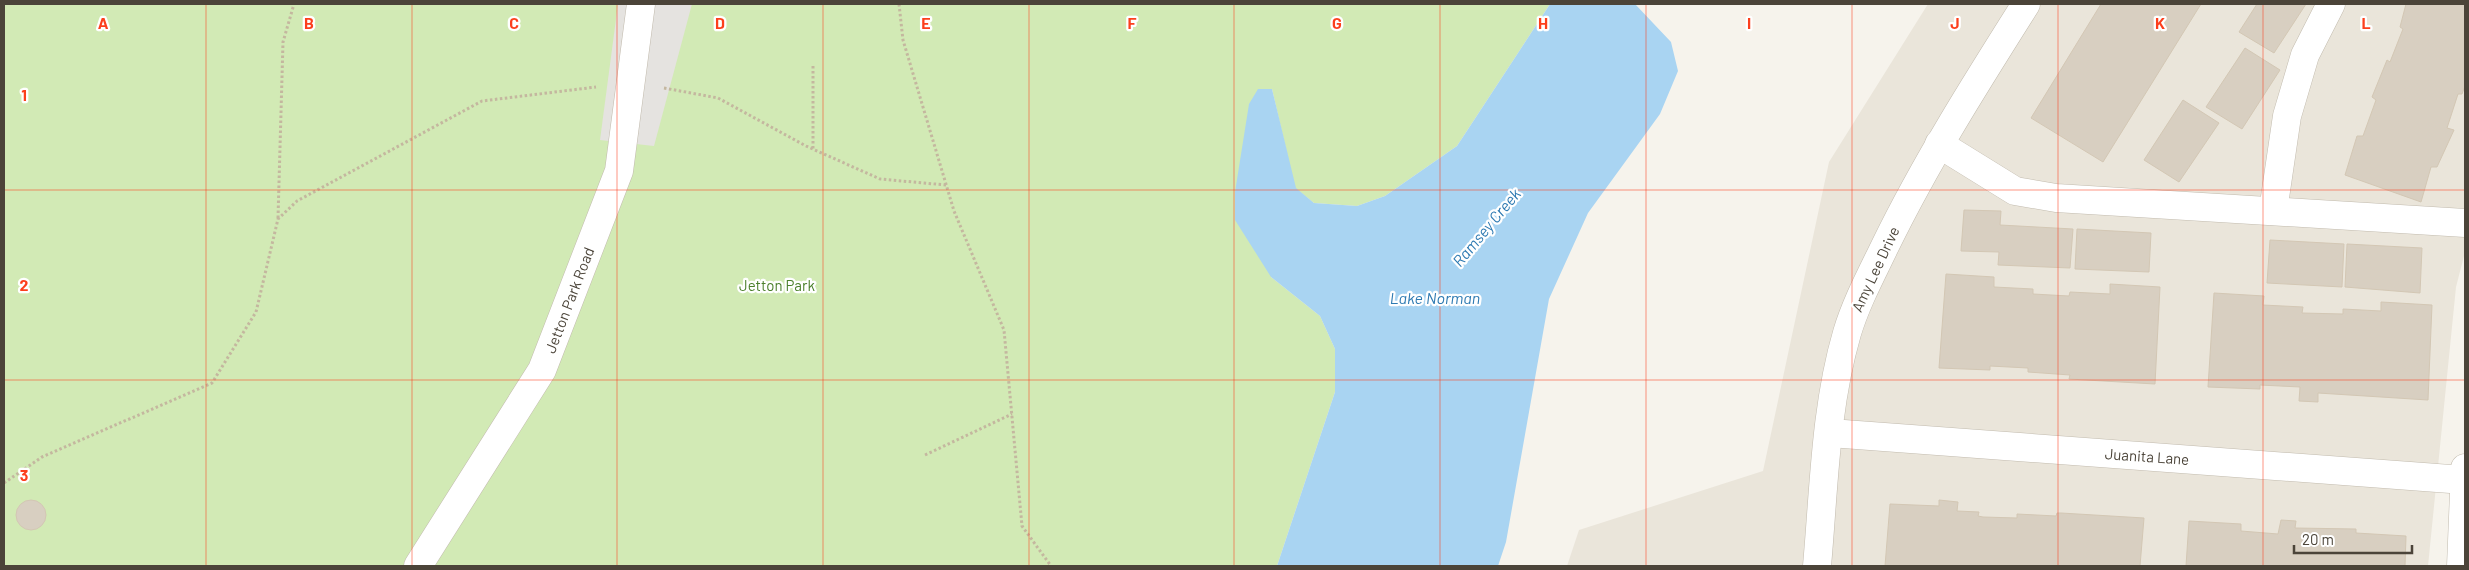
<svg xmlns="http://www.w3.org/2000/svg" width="2469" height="570" font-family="Barlow,sans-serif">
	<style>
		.residential { fill: #eae5da }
		.green { fill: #d2eab5 }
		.parking { fill: #e5e3e0 }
		.water { fill: #a9d4f2 }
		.building { fill: #d8cfc1; stroke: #d3c7b4 }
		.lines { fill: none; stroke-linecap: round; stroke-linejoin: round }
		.minor-casing { stroke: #c2bbae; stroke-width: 29 }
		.path { stroke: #c4b79f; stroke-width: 3; stroke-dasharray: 2.5 2.5; stroke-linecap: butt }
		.minor { stroke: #fff; stroke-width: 28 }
		.grid { fill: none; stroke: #fc3f1d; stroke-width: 1; stroke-opacity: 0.55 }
		.labels { text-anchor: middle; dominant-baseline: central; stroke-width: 4.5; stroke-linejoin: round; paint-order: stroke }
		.street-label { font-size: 15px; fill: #4b4439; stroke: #fff }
		.park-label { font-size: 15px; fill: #4a7f2a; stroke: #fff }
		.water-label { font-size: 16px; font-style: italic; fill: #2e7ab2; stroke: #fff }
		.grid-label { font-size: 16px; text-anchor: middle; font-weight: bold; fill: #fc3f1d; stroke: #fff; stroke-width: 4.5; stroke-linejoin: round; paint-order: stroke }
	</style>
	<rect width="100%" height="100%" fill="#f6f3ec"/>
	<path class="residential" d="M1928 4H2465V252L2456 287 2428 566H1567L1579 530 1763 471 1829 162Z"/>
	<path class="green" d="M4 4H1550L1457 146 1385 196 1357 206 1314 203 1295 188 1272 89 1271 277 1320 316 1335 349V392L1277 566H4Z"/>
	<path class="parking" d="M618 4H692L654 146 600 140Z"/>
	<path class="water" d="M1550 4H1635L1671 42 1678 71 1660 114 1588 213 1549 299 1506 542 1498 566H1277L1335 392V349L1320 316 1271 277 1235 220V192L1249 104 1258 89H1272L1296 188 1314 203 1357 206 1385 196 1457 146Z"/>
	<g class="building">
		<path d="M2101 4H2201L2103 162 2031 118Z"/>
		<path d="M2257 4H2306L2274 53 2239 32Z"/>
		<path d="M2406 4H2465V86L2462 94H2458L2447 128 2454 130 2437 167H2431L2421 202 2345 175 2357 136H2363L2376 100 2372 97 2387 60 2390 62 2403 29 2400 27Z"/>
		<path d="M2245 48 2280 70 2242 129 2206 107Z"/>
		<path d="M2183 100 2219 123 2179 182 2144 160Z"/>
		<path d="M1964 210 2001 211 2000 225 2073 229 2070 268 1998 265 1999 252 1961 251Z"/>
		<path d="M2077 229 2151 233 2149 272 2075 269Z"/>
		<path d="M2270 240 2344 244 2342 287 2267 283Z"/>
		<path d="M2347 244 2422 248 2420 293 2345 287Z"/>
		<path d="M1946 274 1994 277V287L2033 289V294L2069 296 2070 292 2110 294V284L2160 287 2155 384 2069 379 2070 375 2028 372V368L1990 366V370L1939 368Z"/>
		<path d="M2214 293 2264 296 2263 305 2303 307 2302 313 2343 314V309L2381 311V302L2432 305 2428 400 2318 393V402L2299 401 2300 387 2260 385V389L2208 387Z"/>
		<path d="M1939 500 1958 502 1957 511 1979 512 1978 516 1983 517 2017 518V514L2056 516 2057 513H2061L2144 518 2140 566H1885L1890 504 1939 506Z"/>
		<circle cx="31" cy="515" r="15"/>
		<path d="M2281 520 2296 521 2295 528 2356 529V533L2406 536 2405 566H2186L2189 521 2241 524V531L2278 534Z"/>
	</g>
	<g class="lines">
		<g class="minor-casing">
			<g id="minor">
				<path d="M1939 144 2015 191 2056 198 2465 223"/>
				<path d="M2273 211 2287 116 2305 55 2331 4"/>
				<path d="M1830 433 2464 480"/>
				<path d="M418 566 542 370 619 171 641 4"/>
				<path d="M1817 566C1824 489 1825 408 1847 333 1856 303 1871 275 1885 246 1926 162 1976 83 2026 4"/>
				<path d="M2461 566 2465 468"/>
			</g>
		</g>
		<g class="path">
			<path d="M899 4 903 40 954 211 1004 330 1022 526 1051 566"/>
			<path d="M813 66V149"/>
			<path d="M664 88 718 98 806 146 880 179 946 185"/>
			<path d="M278 218 283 42 294 4"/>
			<path d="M925 455 1012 414"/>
			<path d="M4 483 42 457 212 383 256 312 278 219 297 201 482 101 596 87"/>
		</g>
		<use href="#minor" class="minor"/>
	</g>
	<path class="grid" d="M206 4V566M412 4V566M617 4V566M823 4V566M1029 4V566M1234 4V566M1440 4V566M1646 4V566M1852 4V566M2058 4V566M2263 4V566M4 190H2465M4 380H2465"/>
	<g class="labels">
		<g class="street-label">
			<text transform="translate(1875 269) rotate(-65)">Amy Lee Drive</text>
			<text transform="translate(569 300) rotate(-69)">Jetton Park Road</text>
			<text transform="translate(2147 456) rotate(4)">Juanita Lane</text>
		</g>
		<g class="park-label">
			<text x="777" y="285">Jetton Park</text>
		</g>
		<g class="water-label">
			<text transform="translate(1486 227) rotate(-50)">Ramsey Creek</text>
			<text x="1435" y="297">Lake Norman</text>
		</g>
	</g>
	<g class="grid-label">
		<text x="103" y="29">A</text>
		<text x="309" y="29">B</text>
		<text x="514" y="29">C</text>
		<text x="720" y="29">D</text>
		<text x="926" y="29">E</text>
		<text x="1132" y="29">F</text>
		<text x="1337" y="29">G</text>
		<text x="1543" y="29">H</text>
		<text x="1749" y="29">I</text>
		<text x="1955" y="29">J</text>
		<text x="2160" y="29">K</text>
		<text x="2366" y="29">L</text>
		<text x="24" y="101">1</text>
		<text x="24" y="291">2</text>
		<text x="24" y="481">3</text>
	</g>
	<rect width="2469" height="570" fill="none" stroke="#4b4439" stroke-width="10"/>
	<path d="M2294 545v8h118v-8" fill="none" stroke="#4b4439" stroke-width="2.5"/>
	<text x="2302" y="545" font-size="15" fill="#4b4439" stroke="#ffffff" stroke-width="4" paint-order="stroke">20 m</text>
</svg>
